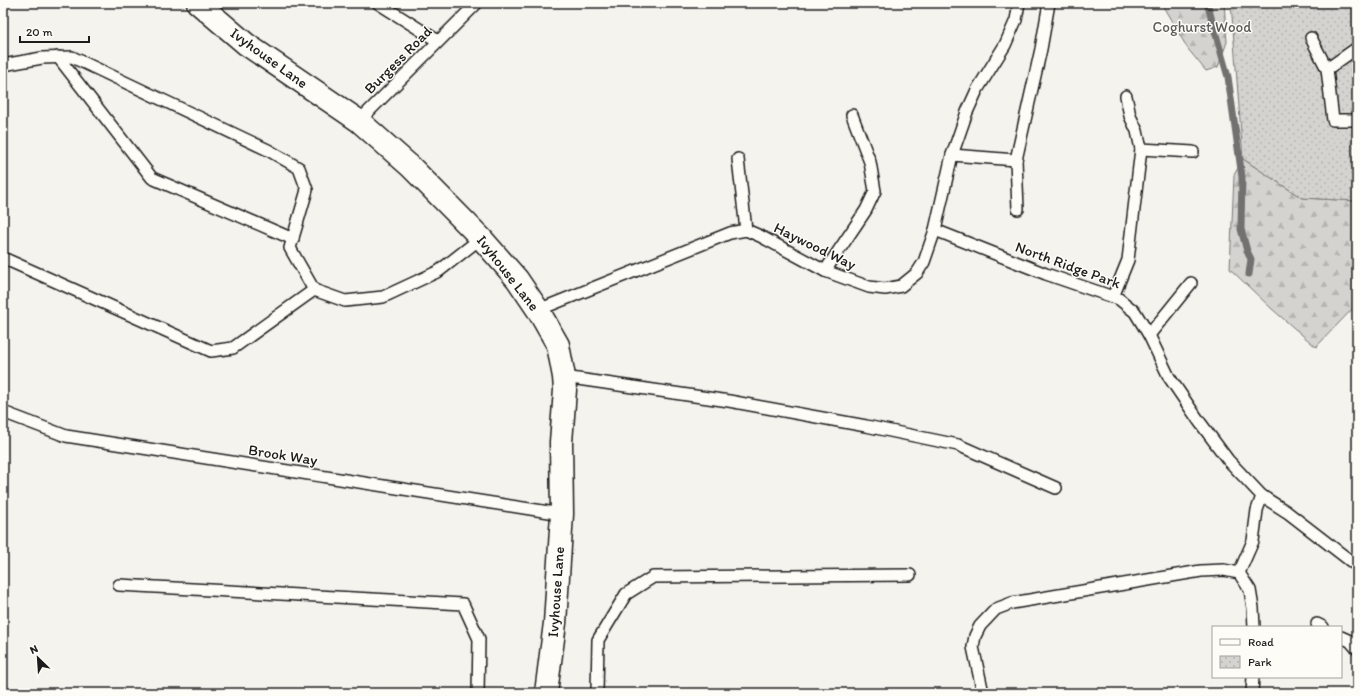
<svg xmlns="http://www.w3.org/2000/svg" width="1360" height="696" font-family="Itim,sans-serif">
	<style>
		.forest { fill: url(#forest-firs); stroke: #787876 }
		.park { fill: url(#park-dots); stroke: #787876 }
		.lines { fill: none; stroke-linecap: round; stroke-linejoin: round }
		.stream { stroke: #72716f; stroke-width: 7 }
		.service-casing { stroke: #1c1c1c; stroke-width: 14 }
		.tertiary-casing { stroke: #1c1c1c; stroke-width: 25 }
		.service { stroke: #fdfcf7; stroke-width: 11 }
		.tertiary { stroke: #fdfcf7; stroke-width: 22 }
		.labels { text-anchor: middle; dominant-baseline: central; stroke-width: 3; stroke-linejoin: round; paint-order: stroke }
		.park-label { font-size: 15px; fill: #5c5c5b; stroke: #fdfcf7 }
		.street-label { font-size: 15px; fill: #1c1c1c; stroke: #fdfcf7 }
	</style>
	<defs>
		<pattern id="forest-firs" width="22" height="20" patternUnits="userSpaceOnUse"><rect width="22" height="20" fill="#d4d3cf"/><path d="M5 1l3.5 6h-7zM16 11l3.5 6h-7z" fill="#b5b5b1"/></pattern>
		<pattern id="park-dots" width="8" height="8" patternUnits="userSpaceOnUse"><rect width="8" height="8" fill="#d4d3cf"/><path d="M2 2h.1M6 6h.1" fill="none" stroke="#b5b5b1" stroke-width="1.8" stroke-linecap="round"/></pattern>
	</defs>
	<rect width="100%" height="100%" fill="#f4f3ee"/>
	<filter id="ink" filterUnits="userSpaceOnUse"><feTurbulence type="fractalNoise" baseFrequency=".025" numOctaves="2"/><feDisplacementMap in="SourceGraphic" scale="8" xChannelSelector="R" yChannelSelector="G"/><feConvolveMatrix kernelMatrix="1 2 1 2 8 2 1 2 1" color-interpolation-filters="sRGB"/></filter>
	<g filter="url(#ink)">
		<g class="forest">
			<path d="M1161 3H1224L1227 42 1218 67 1206 71 1188 49Z"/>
			<path d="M1243 159 1302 198 1357 201V304L1316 347 1272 309 1230 269 1234 175Z"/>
		</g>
		<path class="park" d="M1231 3H1357V201L1302 198 1243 159Z"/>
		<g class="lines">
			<path class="stream" d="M1207 3 1228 77 1242 177 1241 229 1247 251 1251 259 1249 274"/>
			<g class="service-casing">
				<g id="service">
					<path d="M378 3 438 41"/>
					<path d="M1311 38 1327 69 1333 120H1357"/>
					<path d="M58 57 152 178 293 239"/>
					<path d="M3 65 42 58 72 57 268 150 299 168 307 190 290 248 314 290 345 301 383 297 439 271 481 238"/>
					<path d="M1327 69 1357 48"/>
					<path d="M359 121 477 3"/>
					<path d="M1141 149 1193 152"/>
					<path d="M952 155 1016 160"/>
					<path d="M738 159 746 230"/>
					<path d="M1018 209 1016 160 1041 49 1049 3"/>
					<path d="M935 230 1046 274 1119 299 1135 312 1149 335 1169 377 1199 421 1228 460 1262 496 1257 510 1253 541 1239 573"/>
					<path d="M3 258 211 351 233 348 314 290"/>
					<path d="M825 271 866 210 875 191 870 162 852 115"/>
					<path d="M1113 297 1128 260 1141 149 1137 131 1130 116 1126 96"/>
					<path d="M538 310 730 233 746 230 760 236 825 271 869 287 885 289 901 286 917 273 924 262 935 230 952 155 967 112 977 90 1005 45 1016 20 1019 3"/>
					<path d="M1149 335 1191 283"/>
					<path d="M564 377 729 401 866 426 958 445 1056 488"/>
					<path d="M3 412 66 436 562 514"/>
					<path d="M1262 496 1287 512 1357 566"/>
					<path d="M119 585 463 604 479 639 478 693"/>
					<path d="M1317 624 1323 627"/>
					<path d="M1341 637 1350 641 1357 649"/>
					<path d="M597 693 598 640 626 594 653 577 910 575"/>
					<path d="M983 693 973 647 975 636 980 626 996 609 1012 603 1201 571 1224 570 1239 573 1250 590 1253 608 1254 627"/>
					<path d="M1252 693 1253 677"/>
				</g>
			</g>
			<g class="tertiary-casing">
				<path id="tertiary" d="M198 3 246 44 359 121 411 167 481 238 517 279 538 310 558 345 564 377 565 390 561 442 562 514 555 623 546 693"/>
			</g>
			<use href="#service" class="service"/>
			<use href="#tertiary" class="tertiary"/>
		</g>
	</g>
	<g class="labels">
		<g class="park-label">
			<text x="1202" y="27">Coghurst Wood</text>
		</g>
		<g class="street-label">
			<text transform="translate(269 58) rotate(36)">Ivyhouse Lane</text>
			<text transform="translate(398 60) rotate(-45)">Burgess Road</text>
			<text transform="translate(815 246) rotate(26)">Haywood Way</text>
			<text transform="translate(1068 265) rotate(20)">North Ridge Park</text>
			<text transform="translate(508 273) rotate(52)">Ivyhouse Lane</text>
			<text transform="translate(283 455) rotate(9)">Brook Way</text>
			<text transform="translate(556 592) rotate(-86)">Ivyhouse Lane</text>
		</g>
	</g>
	<rect width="1360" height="696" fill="none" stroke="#fdfcf7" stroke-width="16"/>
	<rect x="8" y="8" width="1344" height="680" fill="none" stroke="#1c1c1c" stroke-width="1.5" filter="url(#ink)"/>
	<rect x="1212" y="626" width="130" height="52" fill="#fdfcf7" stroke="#a3a29f"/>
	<rect x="1220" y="639" width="20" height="6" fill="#fdfcf7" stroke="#a3a29f"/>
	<text x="1248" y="646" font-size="12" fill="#1c1c1c">Road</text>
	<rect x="1220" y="656" width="20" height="12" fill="url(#park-dots)" stroke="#a3a29f"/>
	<text x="1248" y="666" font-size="12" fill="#1c1c1c">Park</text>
	<g transform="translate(38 658) rotate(335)" stroke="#fdfcf7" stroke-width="3" paint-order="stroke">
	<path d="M0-3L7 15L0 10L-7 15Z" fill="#1c1c1c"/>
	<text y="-6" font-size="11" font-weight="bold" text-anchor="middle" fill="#1c1c1c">N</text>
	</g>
	<path d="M20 36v6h69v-6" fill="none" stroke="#1c1c1c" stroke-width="2"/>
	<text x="26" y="36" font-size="12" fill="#1c1c1c" stroke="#fdfcf7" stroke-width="3" paint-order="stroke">20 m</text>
</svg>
